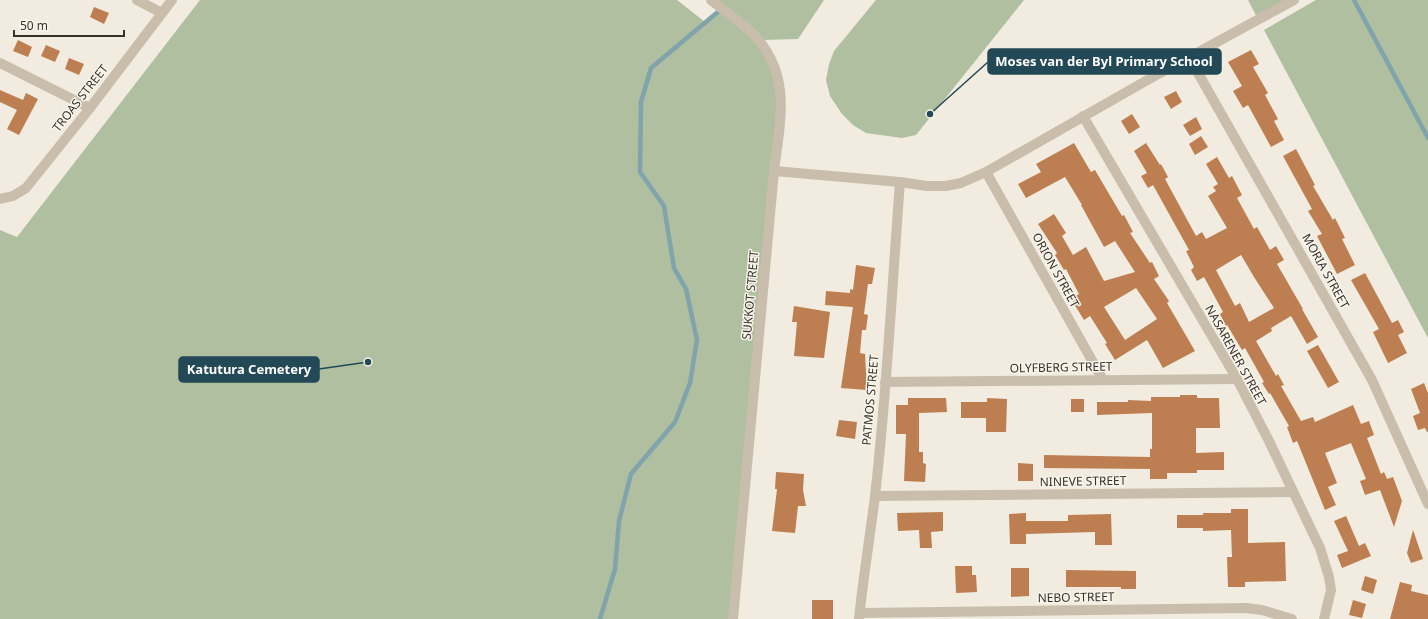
<svg xmlns="http://www.w3.org/2000/svg" width="1428" height="619" font-family="'Noto Sans',sans-serif">
	<style>
		.green { fill: #afbfa0 }
		.lines { fill: none; stroke-linecap: round; stroke-linejoin: round }
		.stream { stroke: #80a3ac; stroke-width: 4.5 }
		.building { fill: #bd7f51; fill-rule: evenodd }
		.minor { stroke: #c9beac; stroke-width: 10 }
		.labels { text-anchor: middle; dominant-baseline: central; stroke-width: 3; stroke-linejoin: round; paint-order: stroke }
		.street-label { font-size: 12px; fill: #37312a; stroke: #f9f5ec }
		.leader { fill: none; stroke: #234956; stroke-width: 1.5 }
		.callout-dot { fill: #234956; stroke: #f9f5ec; stroke-width: 1.5 }
		.callout { fill: #234956; stroke: #234956; stroke-width: 1.5 }
		.callout-label { font-size: 13px; text-anchor: middle; font-weight: bold; fill: #fff }
	</style>
	<rect width="100%" height="100%" fill="#f1ecdf"/>
	<g class="green">
		<path d="M200 0H677L705 22 719 11 709 0H824L798 39 758 40 779 80 733 619H0V230L17 237Z"/>
		<path d="M876 0H1024L916 135 902 138 866 133 853 125 842 114 830 96 826 80 829 64 834 51Z"/>
		<path d="M1248 0H1295L1259 21Z"/>
		<path d="M1316 0H1428V338L1264 30Z"/>
	</g>
	<g class="lines">
		<g class="stream">
			<path d="M1354 0 1428 138"/>
			<path d="M600 619 615 569 619 521 631 474 675 422 690 383 697 340 686 289 674 268 664 206 640 172 641 102 651 68 719 11"/>
		</g>
	</g>
	<g class="building">
		<path d="M94 7 109 13 104 24 90 17Z"/>
		<path d="M18 40 32 47 28 57 13 51Z"/>
		<path d="M46 45 60 51 55 62 41 56Z"/>
		<path d="M1251 50 1259 64 1253 67 1268 93 1265 95 1278 119 1274 121 1284 140 1271 147 1248 105 1243 108 1233 91 1242 86 1228 62Z"/>
		<path d="M69 58 84 64 79 75 65 69Z"/>
		<path d="M0 90 23 100 26 93 38 99 19 135 7 129 17 110 0 102Z"/>
		<path d="M1176 91 1182 102 1171 109 1164 97Z"/>
		<path d="M1132 114 1140 127 1129 134 1121 121Z"/>
		<path d="M1196 117 1202 129 1190 136 1183 125Z"/>
		<path d="M1201 136 1208 147 1195 155 1189 144Z"/>
		<path d="M1074 143 1091 172 1095 170 1122 216 1124 215 1133 232 1130 233 1150 263 1152 262 1159 276 1154 279 1169 301 1167 303 1195 351 1163 368 1147 340 1115 360 1105 344 1107 343 1090 316 1084 320 1071 299 1079 294 1066 269 1064 270 1055 255 1057 253 1038 224 1054 214 1066 233 1062 236 1073 255 1086 247 1104 281 1135 272 1115 241 1104 247 1081 205H1082L1065 177 1026 198 1018 184 1041 172 1036 164ZM1136 288 1157 319 1125 340 1104 307Z"/>
		<path d="M1146 143 1160 165 1161 164 1168 177 1165 179 1196 236 1202 232 1206 239 1227 228 1208 196 1216 191 1213 187 1218 184 1206 164 1217 157 1229 178 1232 176 1242 195 1237 198 1254 229 1257 227 1270 250 1276 246 1284 260 1277 264 1303 309H1302L1318 337 1307 344 1291 316 1271 328 1272 331 1256 341 1276 376 1278 374 1284 385 1281 386 1301 421 1313 417 1315 422 1353 405 1361 424 1369 421 1374 435 1367 438 1381 474 1384 472 1387 479 1393 477 1402 501 1394 527 1380 490 1365 495 1360 481 1366 479 1351 443 1325 453 1337 483 1328 487 1336 505 1325 510 1297 441 1293 443 1287 427 1289 426 1270 393 1269 394 1262 383 1264 382 1245 348 1242 350 1227 325 1226 326 1220 314 1223 312 1204 277 1197 281 1191 270 1194 267 1186 251 1189 250 1153 185 1148 188 1141 176 1147 173 1134 151ZM1241 255 1254 277 1274 308 1249 322 1240 303 1235 306 1216 270Z"/>
		<path d="M1296 149 1315 185 1313 186 1333 220 1335 218 1345 238 1342 239 1355 265 1337 274 1317 236 1322 234 1308 211 1312 209 1283 156Z"/>
		<path d="M856 265 875 268 872 284H868L864 314 868 315 866 330H862L860 353 865 354 867 390 841 388 853 307 825 305 826 291 850 293V289L853 290Z"/>
		<path d="M1365 273 1392 323 1398 320 1404 332 1398 335 1407 353 1388 363 1373 332 1379 329 1351 280Z"/>
		<path d="M794 306 830 312 824 358 794 356 797 322H792Z"/>
		<path d="M1318 345 1339 382 1328 388 1307 351Z"/>
		<path d="M1424 383 1428 393V432H1427L1425 428 1418 430 1413 416 1420 413 1411 389Z"/>
		<path d="M1180 395H1197V398H1219L1220 428H1196V453L1224 452V470H1197V473H1167V479H1150V469L1044 468V455L1150 457V449H1152V413L1097 415V402H1128V400L1151 401V397H1180Z"/>
		<path d="M908 398H946L947 412 919 413V452H923V463L926 464 925 482 904 481 906 434H896V405H908Z"/>
		<path d="M987 398 1007 399 1006 432H986V418H961V402H987Z"/>
		<rect x="1071" y="399" width="13" height="13"/>
		<path d="M839 420 857 422 855 439 836 436Z"/>
		<path d="M1018 463 1033 464V481H1018Z"/>
		<path d="M776 472 804 474 803 490 806 506H798L795 533 772 531 777 489H775Z"/>
		<path d="M1231 509H1248V543L1285 542 1286 581 1245 582V587H1228L1227 557H1232L1231 530 1203 531V528H1177V515H1203V513H1231Z"/>
		<path d="M943 512V531L931 532 932 548H920L919 530 898 531 897 513Z"/>
		<path d="M1026 513V521H1068V515L1111 514 1112 545H1095V532L1026 534V544H1010L1009 514Z"/>
		<path d="M1346 516 1359 546 1365 543 1371 556 1342 568 1337 555 1348 551 1334 521Z"/>
		<path d="M1413 530 1423 559 1411 563 1407 553Z"/>
		<path d="M955 566H972V575H976L977 592 956 593Z"/>
		<path d="M1011 568H1029V596L1011 597Z"/>
		<path d="M1066 570 1136 571V589H1121V587H1066Z"/>
		<path d="M1365 576 1377 580 1373 594 1361 590Z"/>
		<path d="M1400 582 1412 585 1411 591 1428 595V619H1390Z"/>
		<rect x="812" y="600" width="21" height="19"/>
		<path d="M1353 600 1366 604 1362 618 1349 615Z"/>
	</g>
	<g class="lines">
		<g class="minor">
			<path d="M137 0 162 13"/>
			<path d="M711 0C726 12 743 23 756 37 792 78 780 121 774 171L733 619"/>
			<path d="M1189 57 1372 380 1428 504"/>
			<path d="M0 63 90 108"/>
			<path d="M1083 116 1237 379 1269 441 1320 548 1329 577 1331 590 1324 619"/>
			<path d="M774 171 900 182 927 186H946L961 183 986 172 1151 78 1294 0"/>
			<path d="M986 172 1103 380"/>
			<path d="M0 199 13 196 26 188 90 108 172 0"/>
			<path d="M885 382 1237 379"/>
			<path d="M875 496 1292 492"/>
			<path d="M860 613 1246 608 1262 610 1292 619"/>
			<path d="M859 619C863 578 870 537 875 496 887 392 892 286 900 182"/>
		</g>
	</g>
	<g class="labels">
		<g class="street-label">
			<text transform="translate(80 98) rotate(-52)">TROAS STREET</text>
			<text transform="translate(1056 270) rotate(61)">ORION STREET</text>
			<text transform="translate(1326 271) rotate(61)">MORIA STREET</text>
			<text transform="translate(750 295) rotate(-85)">SUKKOT STREET</text>
			<text transform="translate(1236 355) rotate(61)">NASARENER STREET</text>
			<text transform="translate(1061 367) rotate(-1)">OLYFBERG STREET</text>
			<text transform="translate(870 400) rotate(-85)">PATMOS STREET</text>
			<text transform="translate(1083 481) rotate(-1)">NINEVE STREET</text>
			<text transform="translate(1076 597) rotate(-1)">NEBO STREET</text>
		</g>
	</g>
	<path class="leader" d="M930 114L988 62M368 362L319 369"/>
	<g class="callout-dot">
		<circle cx="930" cy="114" r="4"/>
		<circle cx="368" cy="362" r="4"/>
	</g>
	<g class="callout">
		<rect x="988" y="49" width="233" height="25" rx="4"/>
		<rect x="179" y="357" width="140" height="25" rx="4"/>
	</g>
	<g class="callout-label">
		<text x="1104" y="66">Moses van der Byl Primary School</text>
		<text x="249" y="374">Katutura Cemetery</text>
	</g>
	<path d="M14 30v6h110v-6" fill="none" stroke="#37312a" stroke-width="2"/>
	<text x="20" y="30" font-size="12" fill="#37312a" stroke="#f9f5ec" stroke-width="3" paint-order="stroke">50 m</text>
</svg>
